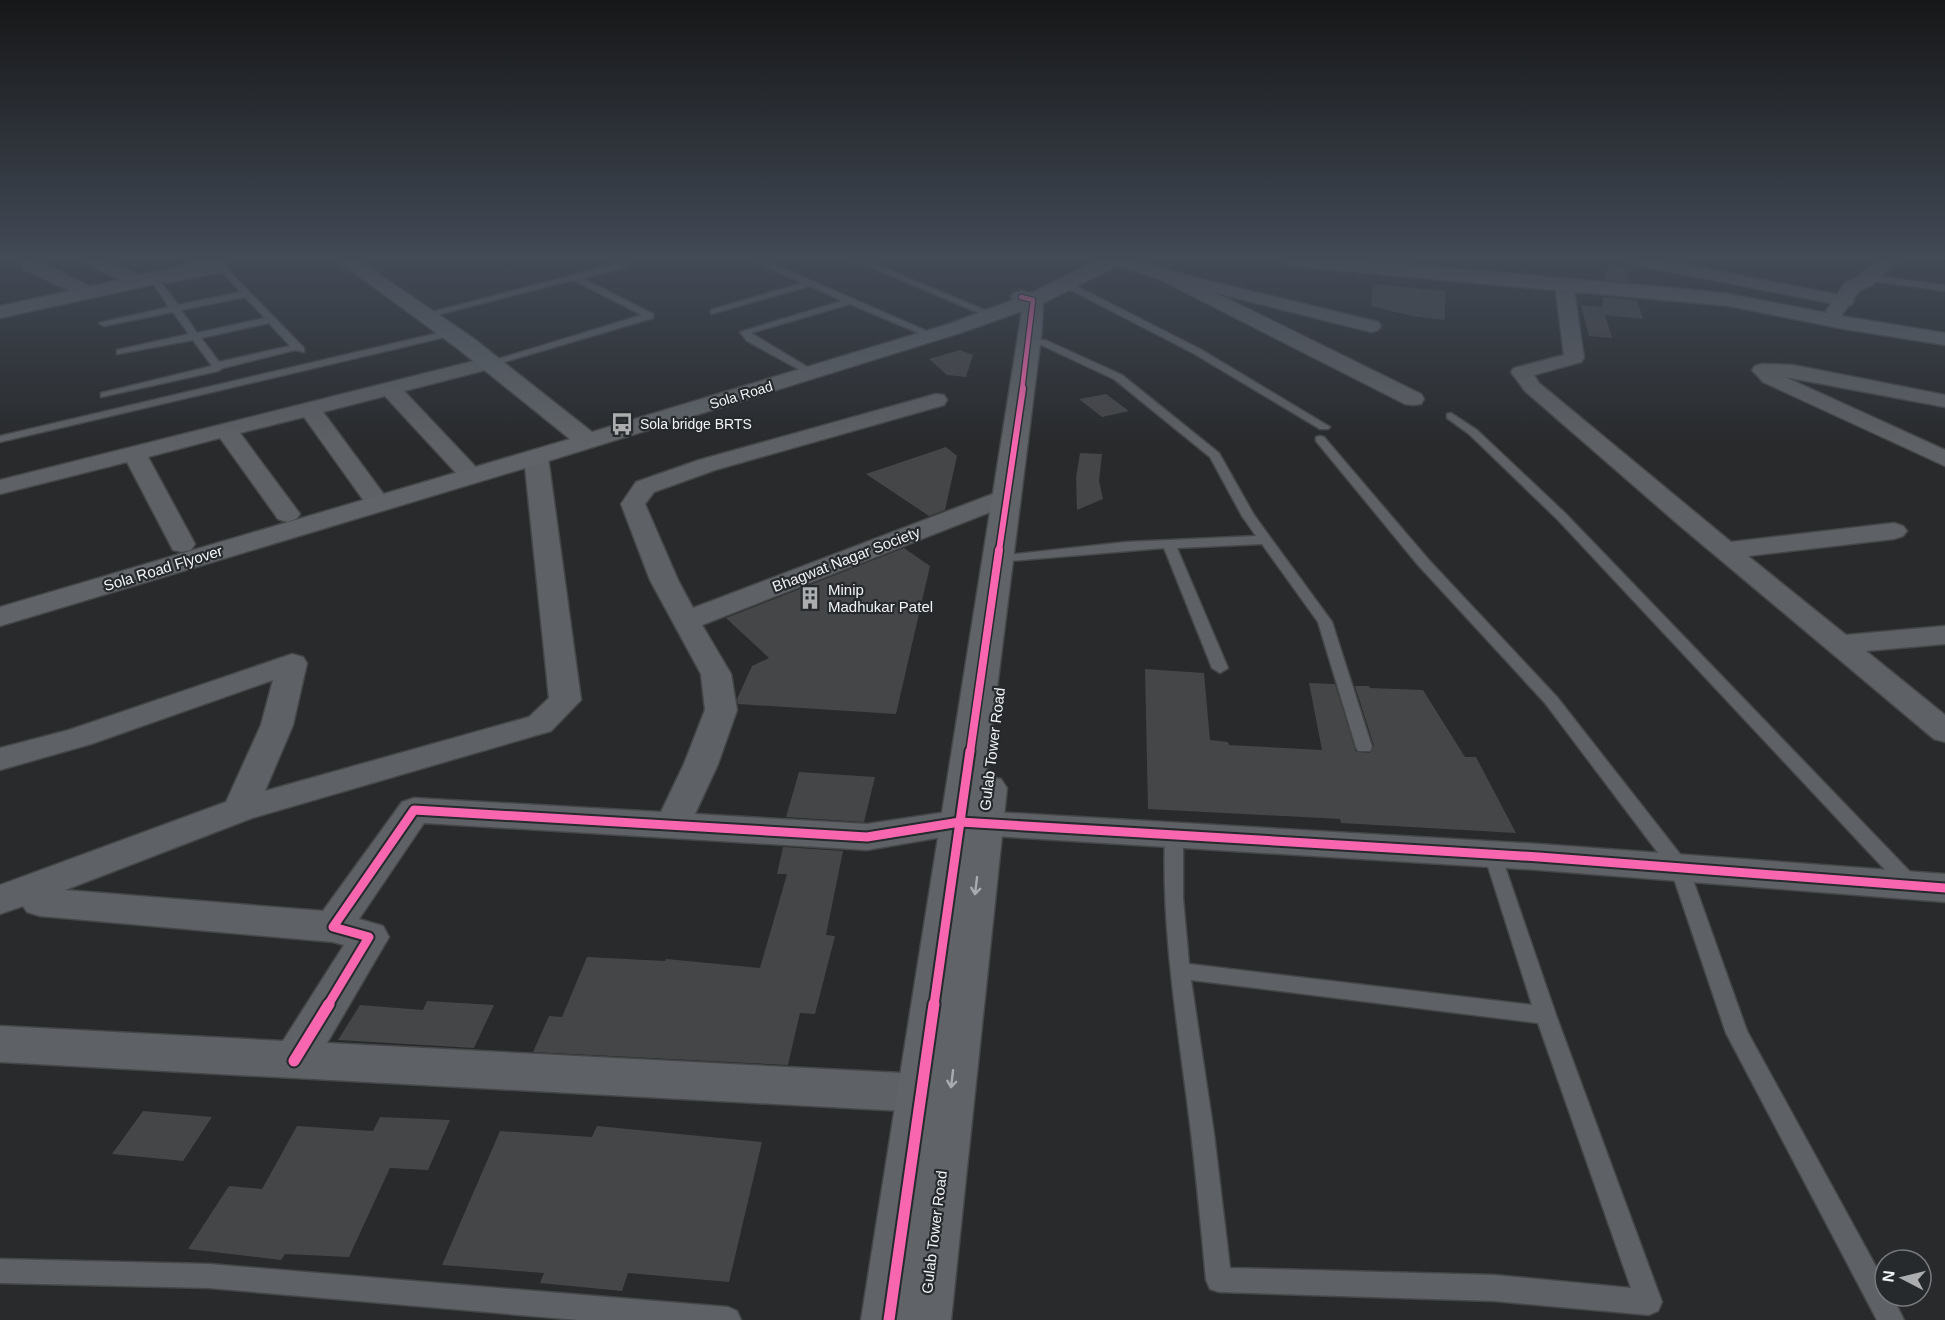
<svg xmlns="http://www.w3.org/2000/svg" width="1945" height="1320" font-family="Helvetica,sans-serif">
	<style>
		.building { fill: #454648 }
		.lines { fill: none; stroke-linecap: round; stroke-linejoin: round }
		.lane-casing { stroke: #454647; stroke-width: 3 }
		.street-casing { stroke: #454647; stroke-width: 3 }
		.secondary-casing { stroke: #454647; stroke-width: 3 }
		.lane { fill: #5e6165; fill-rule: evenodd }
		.street { fill: #5e6165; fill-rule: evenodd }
		.secondary { fill: #606468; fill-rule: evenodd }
		.cycleway-far4-casing { stroke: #272a2d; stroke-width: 7 }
		.cycleway-far3-casing { stroke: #272a2d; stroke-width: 9 }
		.cycleway-far2-casing { stroke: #272a2d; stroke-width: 11 }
		.cycleway-far1-casing { stroke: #272a2d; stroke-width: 13 }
		.cycleway-casing { stroke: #272a2d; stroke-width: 15 }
		.cycleway-far4 { stroke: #f766af; stroke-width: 4.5 }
		.cycleway-far3 { stroke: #f766af; stroke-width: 6 }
		.cycleway-far2 { stroke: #f766af; stroke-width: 8 }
		.cycleway-far1 { stroke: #f766af; stroke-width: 9 }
		.cycleway { stroke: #f766af; stroke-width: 11 }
		.oneway { stroke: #a8acaf }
		.labels { text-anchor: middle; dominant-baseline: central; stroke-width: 4.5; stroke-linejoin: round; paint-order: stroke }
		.far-street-label { font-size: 14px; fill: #f1f3f6; stroke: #272a2d }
		.far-poi-label { font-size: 14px; fill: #f1f3f6; stroke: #272a2d; text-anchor: start }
		.street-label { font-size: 15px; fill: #f1f3f6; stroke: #272a2d }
		.poi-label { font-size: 15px; fill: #f1f3f6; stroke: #272a2d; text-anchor: start }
	</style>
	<rect width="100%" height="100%" fill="#282a2c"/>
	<g class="building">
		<path d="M1608 264 1625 267 1630 282 1605 280Z"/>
		<path d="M1373 284 1445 291V320L1412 316 1371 306Z"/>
		<path d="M1603 297 1637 300 1643 319 1605 315 1612 338 1589 336 1581 305 1602 307Z"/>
		<path d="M960 350 973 355 966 377 947 375 929 359Z"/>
		<path d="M1106 394 1129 411 1102 417 1079 399Z"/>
		<path d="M946 447 957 456 945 510 929 516 866 474Z"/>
		<path d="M1080 453 1102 454 1099 481 1103 499 1077 510 1076 478Z"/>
		<path d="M904 548 930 566 896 714 738 704 737 699 752 666 769 658 726 618Z"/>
		<path d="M1145 669 1204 673 1210 740 1228 742 1229 745 1322 750 1309 683 1335 684 1356 752 1370 753 1374 746 1355 686H1369L1370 688 1423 690 1465 757H1476L1516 833 1341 823 1340 819 1148 809Z"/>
		<path d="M799 772 875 777 864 822 786 817Z"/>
		<path d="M783 847 843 851 826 935 835 936 815 1014 800 1013 788 1065 533 1052 549 1016 562 1017 587 957 665 961 666 959 760 968 787 874H777Z"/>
		<path d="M427 1001 494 1005 474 1048 338 1040 360 1005 423 1010Z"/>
		<path d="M143 1111 212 1117 183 1161 112 1154Z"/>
		<path d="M380 1117 450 1120 428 1170 390 1168 349 1257 285 1254 281 1260 188 1249 229 1186 262 1189 297 1126 373 1131Z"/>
		<path d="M597 1126 762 1142 729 1282 628 1273 622 1291 540 1283 544 1273 442 1265 500 1131 592 1137Z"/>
	</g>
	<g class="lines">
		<g class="lane-casing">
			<g id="lane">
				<path d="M753 260H764L929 332 921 334 850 304 751 333 809 368 800 370 747 341 740 332 842 301 810 286 711 314V310L802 283Z"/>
				<path d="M854 260H865L987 311 979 313Z"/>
				<path d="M623 262 626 263V267L582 278 653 314V318L494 365 485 363 642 315 573 280 425 318 420 315Z"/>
				<path d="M224 266 304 348V352L295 350 223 368 218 371 101 397V393L212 366 193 340 117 354V350L189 334 173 312 104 326 99 323 169 307 150 279 154 276 157 277 178 305 241 292 222 272 167 283 163 280ZM245 297 265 318 197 333 181 310ZM269 323 290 346 219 362 201 338Z"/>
				<path d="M1868 275 1945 285V291L1865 280V276Z"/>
				<path d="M1066 281 1200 349 1330 427 1328 429H1320L1193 353 1063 286 1062 284Z"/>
				<path d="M451 330 454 331V335L0 442V436Z"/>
				<path d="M1039 340H1045L1122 375 1219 453 1254 515 1332 622 1372 747 1370 751H1358L1356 747 1318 622 1262 544 1177 548 1228 668 1220 673 1212 668 1164 548 1010 561 1008 558 1010 555 1015 554 1126 542 1256 536 1242 516 1210 457 1114 379 1039 344Z"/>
				<path d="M1451 413 1477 430 1566 514 1918 880 1920 885 1918 890 1911 892 1904 890 1558 520 1469 434 1447 418V414Z"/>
				<path d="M1320 436 1324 437 1428 559 1557 697 1687 863 1747 1031 1885 1283V1296H1892L1904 1320H1877L1726 1033 1671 870 1545 703 1418 565 1316 441V437Z"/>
				<path d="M1174 830 1180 832 1183 836V898L1189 964 1532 1005 1484 854 1487 849 1493 848 1499 849 1556 1015 1662 1302 1658 1311 1649 1315 1494 1301 1219 1292 1210 1289 1206 1280C1200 1215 1194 1150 1185 1085 1174 1002 1162 921 1165 836L1168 832ZM1191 980 1538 1023 1631 1288 1494 1275 1230 1268 1214 1134Z"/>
				<path d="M0 1259 209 1264 728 1307 737 1311 741 1320H578L209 1288 0 1283Z"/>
			</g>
		</g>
		<g class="street-casing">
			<g id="street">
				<path d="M25 260H37L95 289 98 293 95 297H83L25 270 22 266Z"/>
				<path d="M85 260H107L145 278 148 282 145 286H133L87 264Z"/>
				<path d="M1112 260H1137L1173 272 1378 322 1381 326 1378 330 1371 332 1216 293 1421 394 1424 399 1421 404 1413 405 1405 404 1161 280 1114 264Z"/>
				<path d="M1628 260H1662L1845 296 1851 297 1854 301 1851 305 1845 306 1636 265Z"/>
				<path d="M1564 279 1570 280 1573 284 1584 358 1581 362 1534 375 1539 383 1731 542 1894 523 1903 526 1907 531 1903 536 1894 539 1748 556 1846 635 1945 626V644L1866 651 1945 715V742L1934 739 1679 525 1525 391 1511 372 1514 368 1564 355 1555 284 1558 280Z"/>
				<path d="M490 357 497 359 500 363 497 367 404 391 473 464 477 469 473 474 465 476 457 474 385 396 323 412 385 496 382 501 373 503 364 501 304 417 240 433 300 514 296 519 287 522 278 519 220 438 148 457 195 544 191 550 182 552 173 550 127 462 0 494V480Z"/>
				<path d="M1762 364 1793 365 1945 395V407L1785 377 1945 450V466L1763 382 1752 370 1755 366Z"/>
				<path d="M936 394 944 395 947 400 944 405 715 470 654 492 645 504 678 580 693 608 998 492 1007 490 1016 492 1019 497 1016 502 702 625 731 674 737 710 718 764 695 814 867 824 960 810 1539 844 1945 874V902L1539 870 960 834 867 850 424 823 359 919 383 926 389 937 327 1043 922 1074 938 1079 944 1093 938 1107 922 1112 0 1062V1026L283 1041 344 945 333 942 40 916 27 912 23 906 0 914V885L226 802 261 725 273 680 91 744 0 770V748L69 730 292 654 303 657 307 663 293 725 265 791 529 717 549 698 524 457 528 452 536 450 544 452 548 457 581 700 551 731 252 818 65 890 323 911 402 802 414 798 661 812 684 764 705 710 701 674 650 580 621 504 636 482 699 460Z"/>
			</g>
		</g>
		<g class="secondary-casing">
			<g id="secondary">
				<path d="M200 260H229L227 264 178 279 0 318V306L174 268Z"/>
				<path d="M337 260H358L473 338 592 432 949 324 1013 300 1011 297 1014 293 1021 291 1031 293 1099 260H1123L1121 264 1043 303 1042 329 986 776 1001 779 1007 788 951 1320H861L1022 311 963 332 545 462 0 626V607L570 439 457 348Z"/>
				<path d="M1281 260H1354L1674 288 1729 294 1827 313 1826 311 1845 283 1858 277 1878 260H1898L1872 285 1859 291 1841 316 1945 333V345L1844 329 1729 306 1290 266 1283 264Z"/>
			</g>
		</g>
		<use href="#lane" class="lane"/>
		<use href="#street" class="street"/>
		<use href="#secondary" class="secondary"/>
		<g class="cycleway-far4-casing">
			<path id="cycleway-far4" d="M1021 297 1033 300 1022 390"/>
		</g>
		<g class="cycleway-far3-casing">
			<path id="cycleway-far3" d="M999 551 1023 388"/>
		</g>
		<g class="cycleway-far2-casing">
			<path id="cycleway-far2" d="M970 753 999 550"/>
		</g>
		<g class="cycleway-far1-casing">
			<g id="cycleway-far1">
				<path d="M328 1005 369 937 333 927 414 810 867 837 960 822 1539 857 1945 888"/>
				<path d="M934 1005 970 751"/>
			</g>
		</g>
		<g class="cycleway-casing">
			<g id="cycleway">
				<path d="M294 1061 329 1004"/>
				<path d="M889 1320 934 1004"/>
			</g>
		</g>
		<use href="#cycleway-far4" class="cycleway-far4"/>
		<use href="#cycleway-far3" class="cycleway-far3"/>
		<use href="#cycleway-far2" class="cycleway-far2"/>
		<use href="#cycleway-far1" class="cycleway-far1"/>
		<use href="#cycleway" class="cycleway"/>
	</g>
	<defs><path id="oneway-shaft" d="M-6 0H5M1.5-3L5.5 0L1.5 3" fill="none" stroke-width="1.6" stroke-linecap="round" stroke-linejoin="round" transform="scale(1.5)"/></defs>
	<g class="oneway">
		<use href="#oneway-shaft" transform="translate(976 886) rotate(97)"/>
		<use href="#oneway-shaft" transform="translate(952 1079) rotate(97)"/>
	</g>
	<linearGradient id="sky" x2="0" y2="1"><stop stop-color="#161718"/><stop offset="0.58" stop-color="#424a56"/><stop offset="1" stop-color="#424a56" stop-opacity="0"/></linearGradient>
	<rect width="1945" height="445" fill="url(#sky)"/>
	<defs>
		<g id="bus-bare" transform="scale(1.8)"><path d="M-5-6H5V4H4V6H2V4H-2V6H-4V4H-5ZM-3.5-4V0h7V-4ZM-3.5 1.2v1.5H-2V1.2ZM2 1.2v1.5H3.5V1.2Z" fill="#abadaf" stroke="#272a2d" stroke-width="2.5" paint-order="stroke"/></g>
		<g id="building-bare" transform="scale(1.8)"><path d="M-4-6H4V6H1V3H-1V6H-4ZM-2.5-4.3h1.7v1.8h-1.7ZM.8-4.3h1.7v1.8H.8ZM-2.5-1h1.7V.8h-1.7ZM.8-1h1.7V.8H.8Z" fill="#abadaf" stroke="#272a2d" stroke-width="2.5" paint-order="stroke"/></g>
	</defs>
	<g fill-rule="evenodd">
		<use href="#bus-bare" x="622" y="424"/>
		<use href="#building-bare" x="810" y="598"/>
	</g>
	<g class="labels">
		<g class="far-street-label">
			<text transform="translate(741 395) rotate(-17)">Sola Road</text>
		</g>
		<g class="far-poi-label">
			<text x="640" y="424">Sola bridge BRTS</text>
		</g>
		<g class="street-label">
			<text transform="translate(846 559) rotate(-21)">Bhagwat Nagar Society</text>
			<text transform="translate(163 568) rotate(-17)">Sola Road Flyover</text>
			<text transform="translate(992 749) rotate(-83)">Gulab Tower Road</text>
			<text transform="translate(934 1232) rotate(-83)">Gulab Tower Road</text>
		</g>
		<g class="poi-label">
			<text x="828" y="589">Minip<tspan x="828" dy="17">Madhukar Patel</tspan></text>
		</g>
	</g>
	<g transform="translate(1903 1278) rotate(277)"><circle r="28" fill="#272a2d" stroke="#787a7d" stroke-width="1.5"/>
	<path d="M0-4.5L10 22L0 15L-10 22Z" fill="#abadaf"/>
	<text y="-9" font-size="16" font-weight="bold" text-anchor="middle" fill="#f1f3f6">N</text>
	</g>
</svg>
